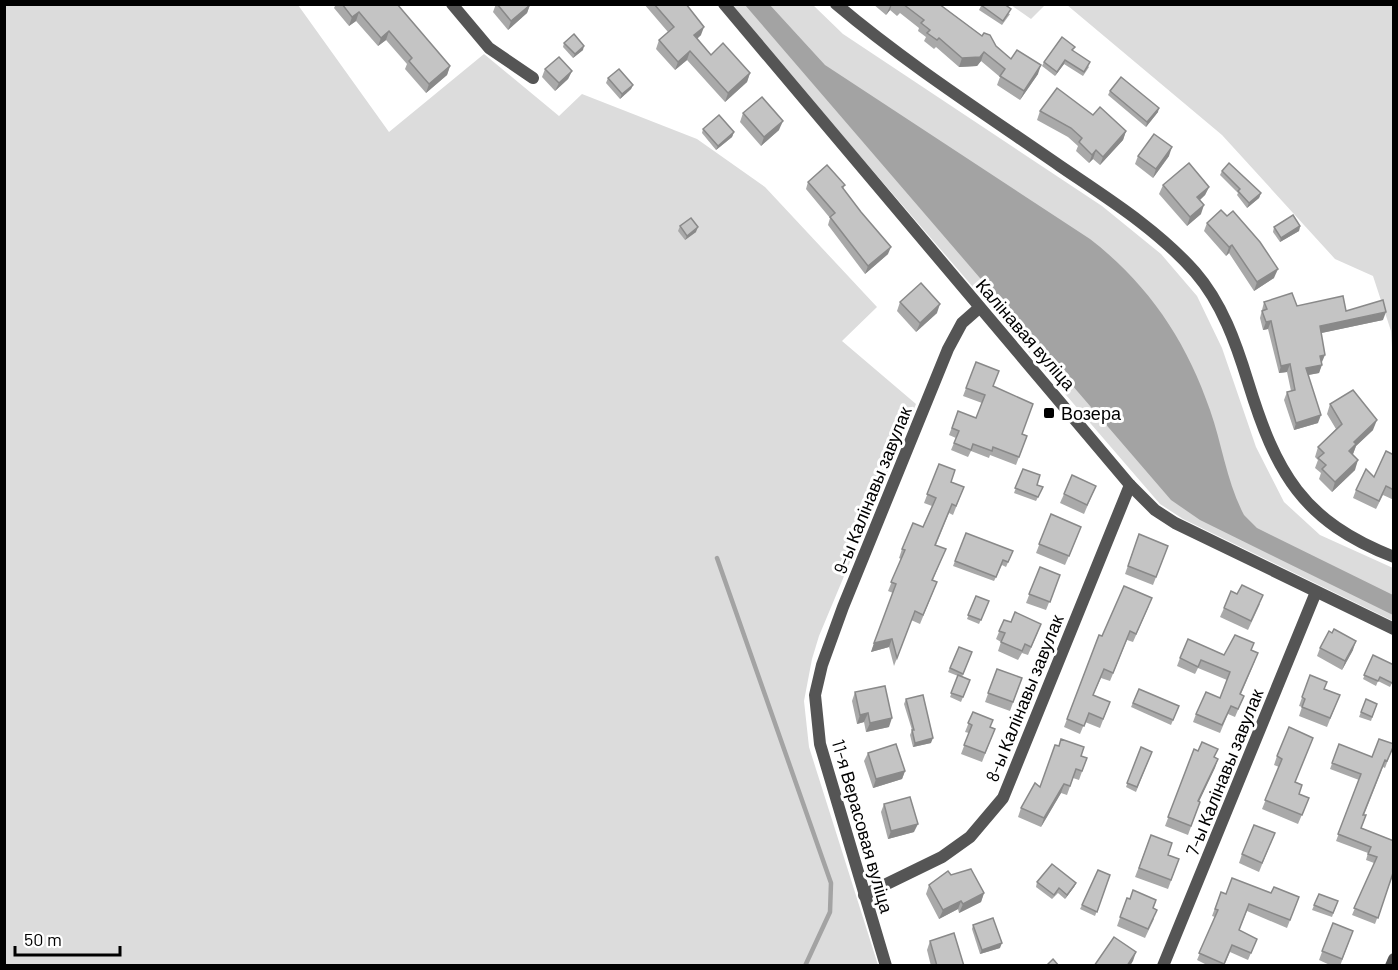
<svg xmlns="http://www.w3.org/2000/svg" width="1398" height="970" font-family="Barlow,sans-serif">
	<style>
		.green { fill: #dcdcdc }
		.water { fill: #a3a3a3 }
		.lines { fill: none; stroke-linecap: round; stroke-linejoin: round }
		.stream { stroke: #a3a3a3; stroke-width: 4.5 }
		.street { stroke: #555; stroke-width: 12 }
		.wall { fill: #a9a9a9 }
		.shaded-wall { fill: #898989 }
		.building { fill: #c4c4c4; stroke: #898989; stroke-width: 1.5 }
		.poi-dot { fill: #000; stroke: #fff; stroke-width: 2 }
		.labels { text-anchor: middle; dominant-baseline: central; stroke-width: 6; stroke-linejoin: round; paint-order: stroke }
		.street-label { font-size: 18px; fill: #000; stroke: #fff }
		.poi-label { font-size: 18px; fill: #000; stroke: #fff; text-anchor: start }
	</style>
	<rect width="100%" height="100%" fill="#fff"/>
	<g class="green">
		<path d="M4 5H298L389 132 484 54 559 116 582 94 697 139 765 187 877 307 842 341 916 404 819 636 812 659 804 701 809 747 878 965H5Z"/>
		<path d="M730 5H813L843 34 1102 206 1161 254 1197 296 1222 348 1256 447 1284 502 1320 535 1393 568V621L1183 519 1160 504Z"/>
		<path d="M1011 5H1045L1031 19Z"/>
		<path d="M1067 5H1393V364L1391 331 1373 276 1335 259 1222 135Z"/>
	</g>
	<path class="water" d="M745 5H770L825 65 1090 239C1148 284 1186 340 1210 410 1222 444 1227 483 1244 515L1257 528 1393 595V615L1200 520 1171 500Z"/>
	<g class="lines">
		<path class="stream" d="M717 558 831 883 830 912 805 966"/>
		<g class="street">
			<path d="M452 4 489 48 533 78"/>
			<path d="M724 4 1130 485 1155 510 1175 523 1394 629"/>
			<path d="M836 4C907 64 985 114 1060 166 1107 198 1157 229 1195 272 1222 303 1236 343 1248 382 1276 473 1302 521 1394 557"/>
			<path d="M864 895 942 857 970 837 1003 798 1130 485"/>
			<path d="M886 966 820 744 815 695 822 665 843 607 948 349 962 323 979 308"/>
			<path d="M1163 966 1316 592"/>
			<path d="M1391 966 1394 959"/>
		</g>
	</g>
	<g class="wall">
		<path d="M336 4H391L450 66 447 75 426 93 405 69 407 64 386 40 378 46 356 21 349 26 334 8Z"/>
		<path d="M496 4H530L527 13 508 30 493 12Z"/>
		<path d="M644 4H686L701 35 697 39 711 55 750 73 747 82 725 102 687 60 675 70 656 49 659 40 668 32Z"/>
		<path d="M873 4H939L996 46 1011 59 1038 74 1020 100 997 85 1000 77 981 61 977 66 959 67 936 47 934 49 924 41 926 37 918 31 919 28 900 13 897 16 890 10 886 15Z"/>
		<path d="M982 4 1010 14 1002 25 979 10Z"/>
		<path d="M564 43 583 50 573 58 563 47Z"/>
		<path d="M1073 51 1089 67 1083 76 1064 64 1055 76 1042 66 1044 62Z"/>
		<path d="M545 69 572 71 568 79 555 91 542 77Z"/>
		<path d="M608 78 633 85 631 89 620 99 606 83Z"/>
		<path d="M1110 91 1158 112 1146 127 1108 95Z"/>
		<path d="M1040 111 1093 115 1126 131 1123 140 1100 165 1093 159 1089 163 1076 151 1078 146 1068 137 1037 120Z"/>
		<path d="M743 113 779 130 761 146 740 122Z"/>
		<path d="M703 129 734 132 732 137 716 150 702 133Z"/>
		<path d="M1138 156H1169L1153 178 1135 164Z"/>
		<path d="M1222 171 1261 193 1259 198 1247 208 1237 195 1238 193 1220 175Z"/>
		<path d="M808 182 845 185 843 189 888 254 865 274 828 225 830 218 806 189Z"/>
		<path d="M1163 185 1209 187 1205 195 1200 200 1201 214 1187 226 1159 194Z"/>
		<path d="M1207 223 1274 278 1254 291 1229 253 1226 256 1204 231Z"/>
		<path d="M680 226 696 232 685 240 678 231Z"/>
		<path d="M1300 226 1299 231 1280 242 1273 232 1274 227Z"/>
		<path d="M900 302 937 313 916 332 897 311Z"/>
		<path d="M1264 302 1297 306 1346 311 1383 320 1321 333 1322 362 1319 373 1308 375 1318 423 1294 430 1284 400 1287 392 1291 391 1287 372 1279 373 1268 329 1263 330 1260 318Z"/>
		<path d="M976 362 993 386 1022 434 1027 436 1016 465 990 455 989 458 971 451 968 457 951 450 956 438 949 435 958 411 976 418 982 403 963 396Z"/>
		<path d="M1330 404 1373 430 1356 446 1353 454 1355 470 1332 492 1319 479 1321 473 1315 468 1318 460 1315 457 1318 447 1336 429 1327 414Z"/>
		<path d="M1394 455V500L1383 495 1376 509 1353 498 1356 490 1374 477Z"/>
		<path d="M939 464 951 482 964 487 953 515 949 513 936 545 942 558 933 580 934 590 920 624 911 620 894 666 889 647 871 652 893 593 888 591 901 559 899 558 902 549 923 527 932 506 924 503Z"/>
		<path d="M1023 469 1037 485 1043 487 1036 501 1014 493Z"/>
		<path d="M1096 486 1084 514 1060 503 1064 494Z"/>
		<path d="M1051 514 1078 535 1065 565 1036 553Z"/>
		<path d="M966 533 1013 551 1006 567 1002 565 994 581 953 566Z"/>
		<path d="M1139 534 1168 546 1153 585 1125 574Z"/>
		<path d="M1040 567 1060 575 1046 610 1026 603Z"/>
		<path d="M976 596 989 601 979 624 967 619Z"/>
		<path d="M1260 604 1248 630 1220 617 1224 608Z"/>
		<path d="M1149 606 1133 642 1127 640 1110 681 1101 678 1093 695 1110 702 1100 728 1085 722 1080 734 1064 727 1099 635 1102 636Z"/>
		<path d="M1004 620 1038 632 1028 655 1022 653 1018 660 998 651 1001 642 996 639Z"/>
		<path d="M1254 643 1251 650 1255 661 1241 694 1244 696 1235 717 1228 714 1220 733 1193 722 1196 714 1220 698 1227 680 1198 668 1195 674 1177 666 1180 658 1224 655Z"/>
		<path d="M959 647 972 652 962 677 970 680 961 702 950 697 958 676 948 672Z"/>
		<path d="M1320 648 1353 650 1342 670 1317 656Z"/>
		<path d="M1373 655 1394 679 1390 687 1378 681 1376 686 1363 679Z"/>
		<path d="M997 669 1022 678 1010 711 985 702Z"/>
		<path d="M1310 675 1324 689 1340 695 1327 727 1299 716 1302 707 1299 706Z"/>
		<path d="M1139 689 1179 706 1171 725 1131 707Z"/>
		<path d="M855 692 889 727 866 732 864 722 857 724 852 701Z"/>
		<path d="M906 699 931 743 913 747 910 735 912 730 904 704Z"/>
		<path d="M1366 699 1377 704 1371 721 1359 717Z"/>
		<path d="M973 712 990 727 995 729 982 762 961 754 969 733 965 732Z"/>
		<path d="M1313 738 1295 782 1299 794 1309 798 1298 824 1262 809 1279 767 1274 765 1277 756Z"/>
		<path d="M1339 744 1372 757 1394 744 1385 768 1383 767 1364 815 1361 828 1394 841V872L1375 924 1352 915 1374 863 1366 860 1368 853 1336 841 1359 780 1330 769Z"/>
		<path d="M1141 747 1152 752 1136 792 1126 787Z"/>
		<path d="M1194 749 1218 759 1199 801 1200 802 1188 835 1165 826Z"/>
		<path d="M868 753 905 771 902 779 873 788 864 761Z"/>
		<path d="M1081 756 1087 758 1079 780 1073 778 1067 795 1061 793 1041 827 1018 817 1021 808 1040 787Z"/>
		<path d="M884 804 914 832 888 839 881 812Z"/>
		<path d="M1275 833 1259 872 1239 863 1242 854Z"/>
		<path d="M1151 835 1168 855 1179 859 1168 889 1135 877Z"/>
		<path d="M951 875 984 893 981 902 959 913 958 909 939 919 926 894 929 885Z"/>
		<path d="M1110 875 1095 916 1080 909 1082 905Z"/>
		<path d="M1037 882 1076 883 1074 887 1065 899 1058 893 1052 899 1036 887Z"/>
		<path d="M1221 892 1226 894 1271 893 1299 897 1287 928 1247 911 1239 930 1257 939 1248 960 1230 952 1224 966H1209L1197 960 1215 917 1212 916Z"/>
		<path d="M1319 894 1338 901 1332 917 1312 910Z"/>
		<path d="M1127 898 1130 899 1156 900 1153 909 1154 919 1145 938 1117 926Z"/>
		<path d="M1333 923 1353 931 1340 966H1332L1319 960Z"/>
		<path d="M973 925 1000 948 980 954 972 929Z"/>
		<path d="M930 941 964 966H931L927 950Z"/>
	</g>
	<g class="shaded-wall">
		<path d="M891 4H892L890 10 886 15Z"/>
		<path d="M530 5 527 13 508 30 511 21Z"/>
		<path d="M359 12 356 21 349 26 352 17Z"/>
		<path d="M704 27 701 35 691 44 694 35Z"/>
		<path d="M389 31 386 40 378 46 381 38Z"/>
		<path d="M584 46 583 50 573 58 575 54Z"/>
		<path d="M690 51 687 60 675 70 678 62Z"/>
		<path d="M984 52 981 61 977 66 959 67 962 58Z"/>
		<path d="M1065 60 1064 64 1055 76 1057 72Z"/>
		<path d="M1041 65 1038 74 1020 100 1024 91Z"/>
		<path d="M450 66 447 75 426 93 429 84Z"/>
		<path d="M572 71 568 79 555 91 559 83Z"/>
		<path d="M750 73 747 82 725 102 728 93Z"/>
		<path d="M633 85 631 89 620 99 622 94Z"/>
		<path d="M1159 108 1158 112 1146 127 1147 122Z"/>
		<path d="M783 121 779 130 761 146 764 137Z"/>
		<path d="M1126 131 1123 140 1100 165 1103 157Z"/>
		<path d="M734 132 732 137 716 150 718 146Z"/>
		<path d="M1172 147 1169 156 1153 178 1156 169Z"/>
		<path d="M1096 150 1093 159 1089 163 1092 155Z"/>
		<path d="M1209 187 1205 195 1194 205 1197 197Z"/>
		<path d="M1261 193 1259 198 1247 208 1249 203Z"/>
		<path d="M1204 205 1201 214 1187 226 1190 217Z"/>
		<path d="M1300 226 1299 231 1280 242 1281 238Z"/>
		<path d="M698 227 696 232 685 240 687 236Z"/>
		<path d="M1232 245 1229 253 1226 256 1229 247Z"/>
		<path d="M891 247 888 254 865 274 868 266Z"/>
		<path d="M1278 269 1274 278 1254 291 1257 282Z"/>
		<path d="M940 304 937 313 916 332 920 323Z"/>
		<path d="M1386 312 1383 320 1317 334 1320 326Z"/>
		<path d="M1271 321 1268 329 1263 330 1266 322Z"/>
		<path d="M1325 355 1322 362 1318 363 1320 356Z"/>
		<path d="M1290 364 1287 372 1279 373 1281 366Z"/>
		<path d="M1322 365 1319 373 1303 376 1306 368Z"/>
		<path d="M1321 415 1318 423 1294 430 1296 423Z"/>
		<path d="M1377 420 1373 430 1356 446 1353 454 1346 461 1354 442Z"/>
		<path d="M1358 460 1355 470 1332 492 1335 482Z"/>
		<path d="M892 639 889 647 871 652 874 643Z"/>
		<path d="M1356 641 1353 650 1342 670 1345 661Z"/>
		<path d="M868 713 864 722 857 724 860 715Z"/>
		<path d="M892 718 889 727 866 732 870 723Z"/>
		<path d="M933 738 931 743 913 747 915 743Z"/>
		<path d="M1218 759 1215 768 1195 810 1198 801Z"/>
		<path d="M905 771 902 779 873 788 876 779Z"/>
		<path d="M1064 784 1061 793 1041 827 1044 818Z"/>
		<path d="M918 824 914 832 888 839 891 831Z"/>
		<path d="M1076 883 1074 887 1065 899 1067 895Z"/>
		<path d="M984 893 981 902 959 913 963 904Z"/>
		<path d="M961 901 958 909 939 919 943 910Z"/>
		<path d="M1002 943 1000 948 980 954 982 950Z"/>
		<path d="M1136 952 1133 961 1130 966H1127Z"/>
	</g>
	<g class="building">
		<path d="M342 4H397L450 66 429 84 409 61 412 58 389 31 381 38 359 12 352 17Z"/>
		<path d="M497 4H530V5L511 21Z"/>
		<path d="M654 4H686L704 27 694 35 711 55 723 43 750 73 728 93 690 51 678 62 659 40 674 27Z"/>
		<path d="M903 4H939L982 36 984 33 990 35 996 46 1011 59 1017 50 1041 65 1024 91 1000 76 1005 69 984 52 980 57 962 58 939 38 937 40 927 33 930 30 921 23 924 20Z"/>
		<path d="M982 4H1004L1011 9 1003 21 981 5Z"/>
		<path d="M574 34 584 46 575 54 564 43Z"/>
		<path d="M1062 37 1075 47 1072 50 1090 62 1084 72 1065 60 1057 72 1044 62Z"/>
		<path d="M559 57 572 71 559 83 545 69Z"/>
		<path d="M619 69 633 85 622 94 608 78Z"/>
		<path d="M1121 77 1159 108 1147 122 1110 91Z"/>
		<path d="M1057 88 1093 115 1100 107 1126 131 1103 157 1096 150 1092 155 1079 142 1082 138 1071 128 1040 111Z"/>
		<path d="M762 97 783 121 764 137 743 113Z"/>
		<path d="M719 115 734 132 718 146 703 129Z"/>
		<path d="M1154 134 1172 147 1156 169 1138 156Z"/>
		<path d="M1189 163 1209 187 1197 197 1204 205 1190 217 1163 185Z"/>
		<path d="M1229 163 1261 193 1249 203 1238 191 1240 189 1222 171Z"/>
		<path d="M827 165 845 185 842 187 861 212 891 247 868 266 830 217 835 213 808 182Z"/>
		<path d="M1221 210 1227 216 1233 211 1260 242 1278 269 1257 282 1232 245 1229 247 1207 223Z"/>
		<path d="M1293 215 1300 226 1281 238 1274 227Z"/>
		<path d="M691 218 698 227 687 236 680 226Z"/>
		<path d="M921 283 940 304 920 323 900 302Z"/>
		<path d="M1292 293 1297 306 1343 296 1346 311 1383 300 1386 312 1320 326 1325 355 1320 356 1322 365 1306 368 1321 415 1296 423 1287 392 1295 390 1290 364 1281 366 1271 321 1266 322 1262 311 1267 309 1264 302Z"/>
		<path d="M976 362 999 371 993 386 1033 404 1022 434 1027 436 1019 457 993 447 992 451 973 444 971 450 954 443 959 431 952 428 958 411 976 418 985 395 966 388Z"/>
		<path d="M1353 390 1377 420 1354 442 1356 444 1349 451 1358 460 1335 482 1322 469 1326 465 1318 458 1324 453 1318 447 1342 424 1330 404Z"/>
		<path d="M1386 451 1394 455V490L1386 486 1379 501 1356 490 1366 469 1374 477Z"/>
		<path d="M939 464 955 470 951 482 964 487 956 506 952 504 935 545 946 549 932 580 937 582 923 615 915 611 897 658 892 639 874 643 896 584 891 582 905 550 902 549 913 523 923 527 936 498 927 494Z"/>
		<path d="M1023 469 1040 475 1037 485 1043 487 1038 497 1015 488Z"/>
		<path d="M1072 475 1096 486 1087 505 1064 494Z"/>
		<path d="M1051 514 1081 527 1069 556 1039 544Z"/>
		<path d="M966 533 1013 551 1008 562 1003 560 996 577 955 561Z"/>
		<path d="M1139 534 1168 546 1156 577 1128 566Z"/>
		<path d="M1040 567 1060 575 1050 602 1029 594Z"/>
		<path d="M1242 585 1263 595 1251 621 1224 608 1231 591 1237 594Z"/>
		<path d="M1124 586 1152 598 1136 634 1130 631 1113 673 1104 669 1093 695 1110 702 1103 719 1089 713 1084 726 1067 719 1099 635 1102 636Z"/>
		<path d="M976 596 989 601 981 620 968 615Z"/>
		<path d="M1015 612 1041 624 1031 647 1025 644 1022 651 1001 642 1005 633 999 631 1004 620 1011 622Z"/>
		<path d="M1334 629 1356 641 1345 661 1320 648 1329 631 1332 633Z"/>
		<path d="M1235 635 1254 643 1251 650 1258 653 1240 694 1244 696 1238 709 1231 706 1222 725 1196 714 1206 692 1220 698 1230 672 1201 660 1198 667 1180 658 1188 639 1224 655Z"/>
		<path d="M959 647 972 652 963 674 950 668Z"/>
		<path d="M1373 655 1394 665V679L1392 683 1380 677 1378 681 1364 675Z"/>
		<path d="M997 669 1022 678 1013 702 988 693Z"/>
		<path d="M958 675 970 680 963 697 951 693Z"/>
		<path d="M1310 675 1327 682 1324 689 1340 695 1330 718 1302 707 1305 699 1302 697Z"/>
		<path d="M885 686 892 718 870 723 868 713 860 715 855 692Z"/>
		<path d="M1139 689 1179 706 1173 720 1133 703Z"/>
		<path d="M923 695 933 738 915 743 912 730H914L906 699Z"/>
		<path d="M1366 699 1377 704 1372 717 1361 712Z"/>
		<path d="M973 712 993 720 990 727 995 729 985 753 964 745 972 725 968 723Z"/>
		<path d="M1289 727 1313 738 1295 782 1302 785 1299 794 1309 798 1302 815 1265 800 1282 759 1277 756Z"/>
		<path d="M1061 739 1084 747 1081 756 1087 758 1082 771 1076 769 1070 786 1064 784 1044 818 1021 808 1035 783 1040 787 1055 745 1059 746Z"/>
		<path d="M1379 739 1394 744V745L1387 761 1385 760 1363 815H1366L1361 828 1394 841V870L1378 918 1354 908 1377 857 1368 854 1371 847 1338 834 1361 774 1332 763 1339 744 1372 757Z"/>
		<path d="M1202 742 1218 749 1214 757 1218 759 1198 801 1200 802 1191 826 1168 817 1194 749 1198 751Z"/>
		<path d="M896 744 905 771 876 779 868 753Z"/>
		<path d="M1141 747 1152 752 1137 787 1127 783Z"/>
		<path d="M910 797 918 824 891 831 884 804Z"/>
		<path d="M1254 825 1275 833 1262 863 1242 854Z"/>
		<path d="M1151 835 1172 843 1168 855 1179 859 1171 880 1139 868Z"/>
		<path d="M1052 864 1076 883 1067 895 1059 888 1054 895 1037 882Z"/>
		<path d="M971 869 984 893 963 904 961 901 943 910 929 885 948 871 951 875Z"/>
		<path d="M1098 870 1110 875 1097 912 1082 905Z"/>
		<path d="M1232 878 1271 893 1274 887 1299 897 1290 920 1249 904 1239 930 1257 939 1251 953 1232 945 1224 964 1199 953 1218 910 1215 909 1221 892 1226 894Z"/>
		<path d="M1133 890 1156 900 1153 908 1157 910 1148 929 1120 917 1127 898 1130 899Z"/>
		<path d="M1319 894 1338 901 1333 913 1314 905Z"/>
		<path d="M993 918 1002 943 982 950 973 925Z"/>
		<path d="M1333 923 1353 931 1342 959 1322 951Z"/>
		<path d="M954 933 964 966H937L930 941Z"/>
		<path d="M1114 937 1136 952 1127 966H1094Z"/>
		<path d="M1053 959 1059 966H1046Z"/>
	</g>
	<rect class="poi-dot" x="1043" y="407" width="12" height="12" rx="3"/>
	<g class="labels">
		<g class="street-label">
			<text transform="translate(1026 334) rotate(49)">Калінавая вуліца</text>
			<text transform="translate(872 490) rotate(-68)">9-ы Калінавы завулак</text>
			<text transform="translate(1024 698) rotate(-68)">8-ы Калінавы завулак</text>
			<text transform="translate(1224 772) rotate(-68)">7-ы Калінавы завулак</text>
			<text transform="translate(863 826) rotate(74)">11-я Верасовая вуліца</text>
		</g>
		<g class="poi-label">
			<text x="1061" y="413">Возера</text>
		</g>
	</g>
	<rect width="1398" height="970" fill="none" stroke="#000000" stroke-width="12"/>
	<path d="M15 946v9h105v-9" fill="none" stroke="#000000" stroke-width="3"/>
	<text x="24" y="946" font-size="18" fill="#000000" stroke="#ffffff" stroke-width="4.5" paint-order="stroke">50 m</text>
</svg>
